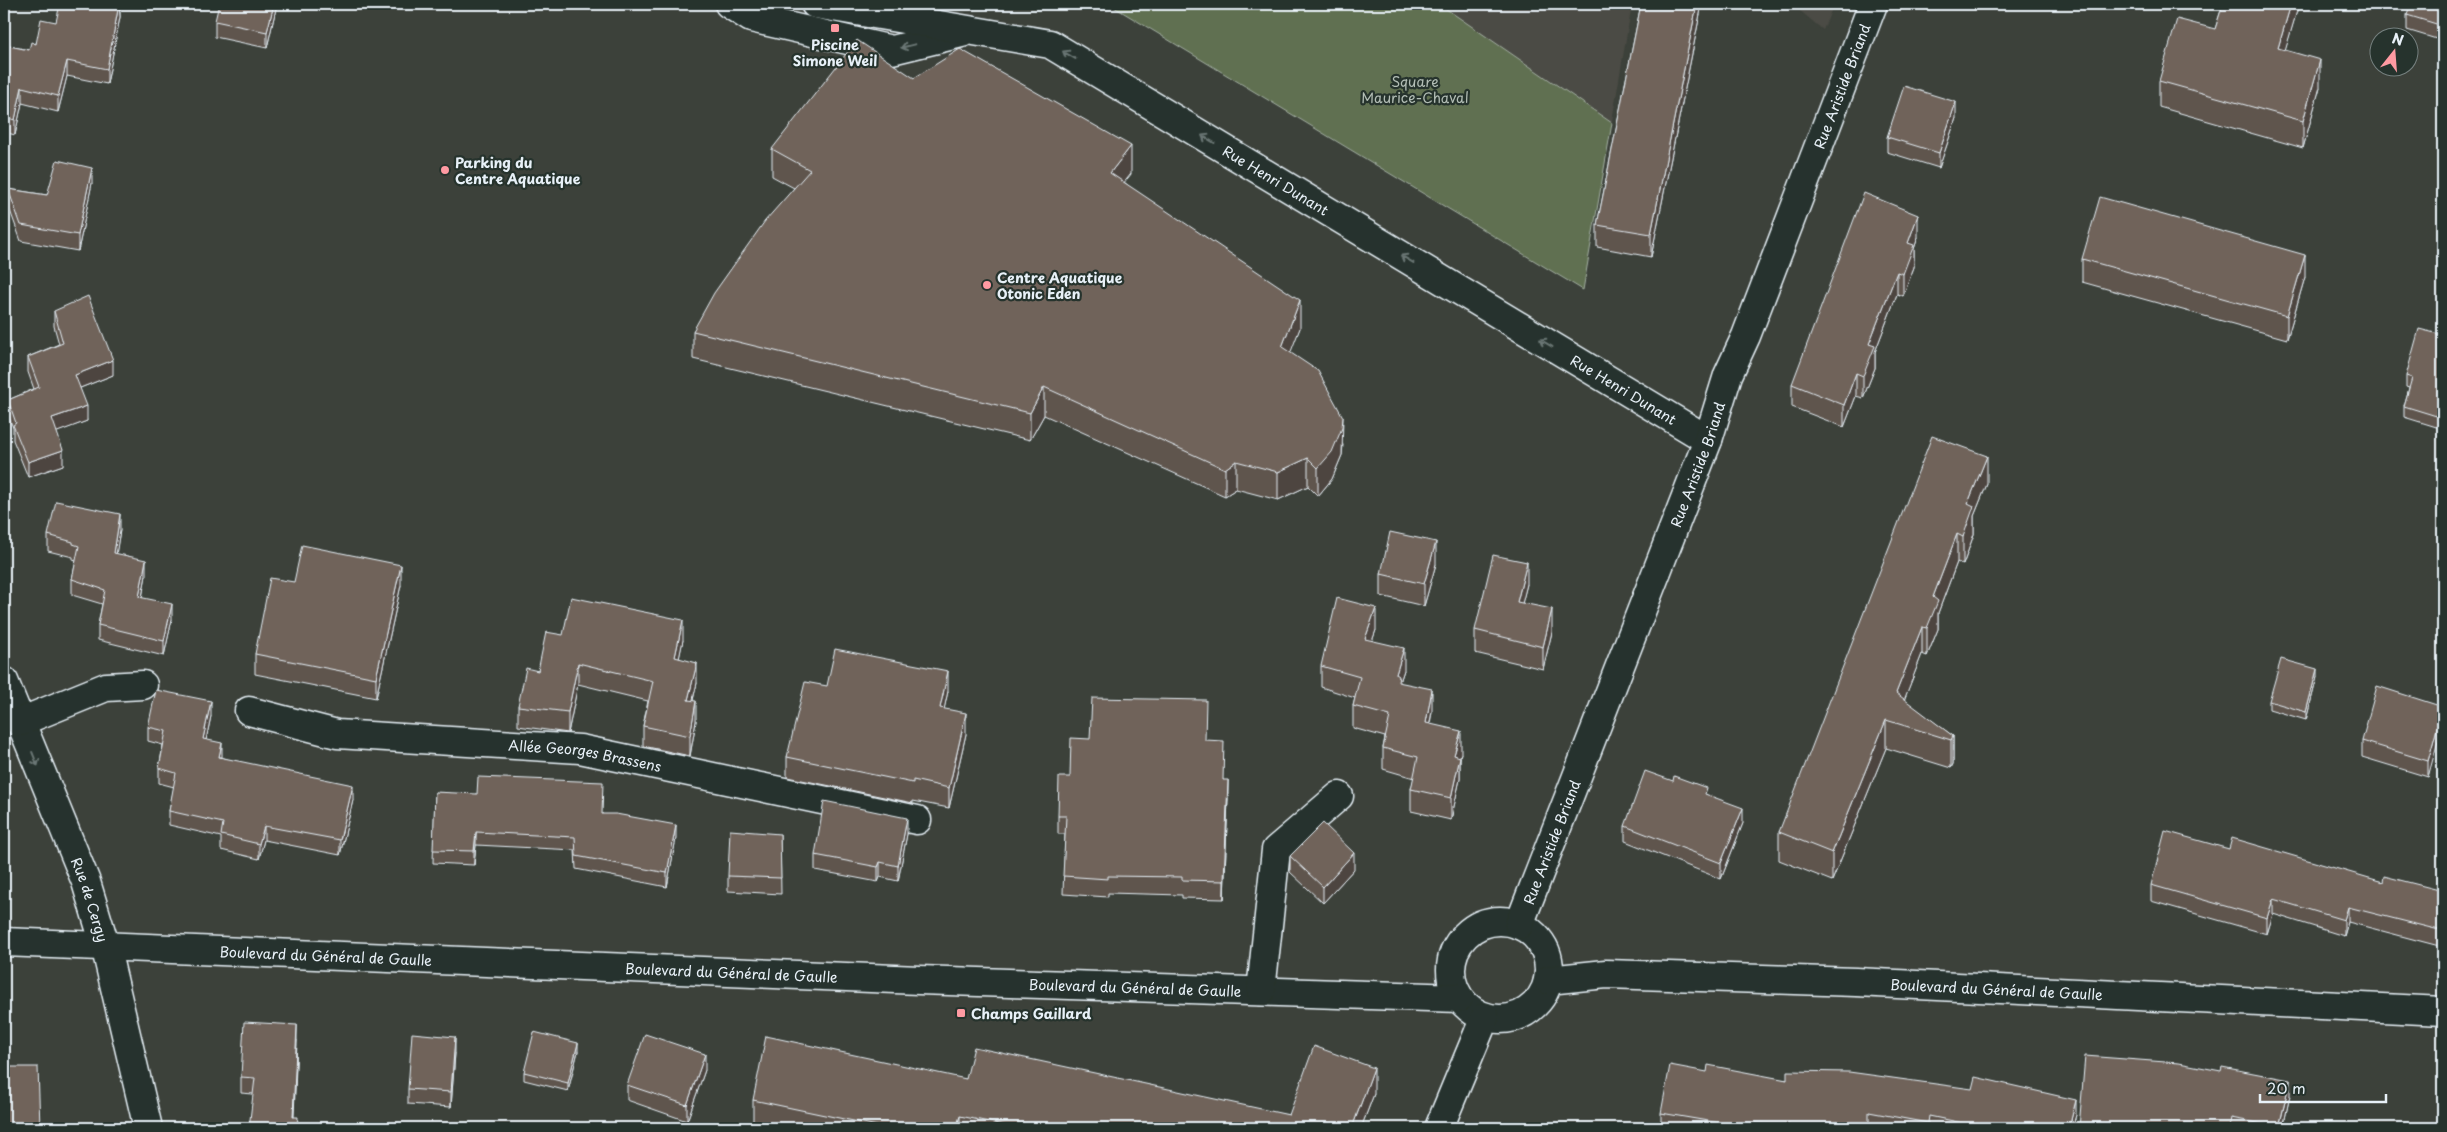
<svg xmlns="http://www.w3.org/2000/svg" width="2447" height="1132" font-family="'Playpen Sans',sans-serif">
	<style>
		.built { fill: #4b4b44 }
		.green { fill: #607051; stroke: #a4b0a4 }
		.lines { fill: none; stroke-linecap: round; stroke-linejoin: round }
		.minor-casing { stroke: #e8f1f8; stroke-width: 31 }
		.minor { stroke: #26332d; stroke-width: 28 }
		.wall { fill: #5f554d; stroke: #e8f1f8 }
		.shaded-wall { fill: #4e453f; stroke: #e8f1f8 }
		.building { fill: #6f635a; stroke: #e8f1f8 }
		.oneway { stroke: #6a7674 }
		.poi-dot { fill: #ff9aa2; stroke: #26332d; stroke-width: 2 }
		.labels { text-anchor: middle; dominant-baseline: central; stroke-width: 4.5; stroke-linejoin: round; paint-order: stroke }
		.poi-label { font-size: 14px; font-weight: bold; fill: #e8f1f8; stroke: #26332d; text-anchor: start }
		.park-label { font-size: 14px; fill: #b2bdb5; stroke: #26332d }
		.street-label { font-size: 14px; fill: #e8f1f8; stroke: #26332d }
	</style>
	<rect width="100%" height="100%" fill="#3c413a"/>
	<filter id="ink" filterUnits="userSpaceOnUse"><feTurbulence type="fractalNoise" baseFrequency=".02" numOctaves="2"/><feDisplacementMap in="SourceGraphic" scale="10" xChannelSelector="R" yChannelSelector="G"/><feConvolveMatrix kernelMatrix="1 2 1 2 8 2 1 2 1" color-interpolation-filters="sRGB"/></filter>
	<g filter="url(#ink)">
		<g class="built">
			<path d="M1109 4H1632L1583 290 1116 7Z"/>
			<path d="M1792 4H1834L1823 30Z"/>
		</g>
		<path class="green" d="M1109 4H1439L1612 123 1583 290Z"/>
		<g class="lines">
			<g class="minor-casing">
				<g id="minor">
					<path d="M729 4 751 18 892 50 962 33"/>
					<path id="s1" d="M815 4 1050 44 1708 440"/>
					<path id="s2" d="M4 681 86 882 105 945 148 1128"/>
					<path id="s3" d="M249 711 337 734 580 749 917 820"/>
					<path d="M20 722 106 687 143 685"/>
					<circle cx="1500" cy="970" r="49"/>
					<path id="s4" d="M1519 925 1708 440 1728 375 1746 336 1873 4"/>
					<path id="s5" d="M4 942 919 980 1459 998"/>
					<path id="s6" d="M1548 980 1606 974 1856 982 2443 1011"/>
					<path d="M1261 991 1276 850 1339 796"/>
					<path d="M1439 1128 1485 1017"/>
				</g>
			</g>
			<use href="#minor" class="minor"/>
		</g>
		<g class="wall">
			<path d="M120 4V17L107 84 67 76 58 112 22 103 15 135 4 132V45L29 50 56 22Z"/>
			<path d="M277 4 267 48 215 37V21Z"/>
			<path d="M1641 4H1702L1651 257 1597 247V225Z"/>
			<path d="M2223 4H2299L2285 50 2320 87 2303 148 2159 107V81L2215 29Z"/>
			<path d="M2443 4V41L2407 30V15Z"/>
			<path d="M914 78 1131 174 1124 182 1300 328 1290 352 1343 445 1342 455 1332 479 1318 496 1308 486 1278 500 1236 489 1225 496 1044 415 1030 440 693 359V331L794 188 772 176V149Z"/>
			<path d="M1956 118 1939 168 1887 152V137Z"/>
			<path d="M92 183 78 251 21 241 8 205V189L47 195Z"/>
			<path d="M1918 237 1914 249V267L1903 296 1897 294 1875 352V368L1863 398 1856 396 1844 427 1792 407V384Z"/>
			<path d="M2082 259 2305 277 2287 339 2082 282Z"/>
			<path d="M54 311 113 375 80 388 87 421 56 432 63 465 28 477 13 440V428L8 415V400L34 389 28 372V357L59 344 54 326Z"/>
			<path d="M2443 335V429L2404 417V406L2409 388 2406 387V376Z"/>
			<path d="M1987 484 1974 516V534L1963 565 1957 562 1938 613V629L1927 656 1922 654 1904 700 1953 736V764L1951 768 1886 748 1832 881 1779 860V832Z"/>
			<path d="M120 530 116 553 146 575 142 598 172 619 164 656 98 640V625L102 604 72 595V579L76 561 73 560V557L48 551V535Z"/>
			<path d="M1436 564 1424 606 1381 596V574Z"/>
			<path d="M294 582 401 585 376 698 255 674V654Z"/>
			<path d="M1527 584 1522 603 1552 632 1543 669 1475 653V630Z"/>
			<path d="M1376 630 1372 641 1404 670 1400 682 1432 711 1430 724 1461 753 1460 757V779L1451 820 1411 811V789L1414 778 1383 769V748L1385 737 1353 728V706L1355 698 1321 687V666Z"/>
			<path d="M563 635 683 640 679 658 697 683 693 700 696 721 690 756 643 746V726L648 701 578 684 568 733 518 726V706L538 671Z"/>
			<path d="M2317 677 2306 720 2269 709V701Z"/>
			<path d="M827 686 948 691 944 709 966 734 949 808 913 801V803L787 777V757Z"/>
			<path d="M2443 707 2428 777 2362 757V741Z"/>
			<path d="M211 716 206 740 221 757 353 800 340 855 264 840 259 859 221 850V837L169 825V811L174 787 159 783V768L163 745 148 741V727Z"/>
			<path d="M1205 740 1223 780 1228 798 1224 899 1182 898V895L1108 893V897L1063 894 1065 834H1058V816Z"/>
			<path d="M435 792 602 814 676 838 667 887 576 869 575 850 476 845 474 865 433 863Z"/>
			<path d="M1707 795 1743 823 1721 879 1625 841V826Z"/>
			<path d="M780 834 781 894 728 891V876Z"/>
			<path d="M907 834 898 881 880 877 878 882 815 870V855Z"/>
			<path d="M2229 849 2383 882 2443 891V947L2348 922 2344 936 2273 914 2267 934 2151 901V885Z"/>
			<path d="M1290 856 1354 869 1323 903 1290 872Z"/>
			<path d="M297 1040 294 1117 298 1128 253 1094 241 1093V1077Z"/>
			<path d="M578 1051 568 1091 524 1080V1072Z"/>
			<path d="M455 1053 451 1107 408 1104V1089Z"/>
			<path d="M705 1070 687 1121 627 1100V1085Z"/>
			<path d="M1707 1072 1787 1080 2076 1115 2072 1128H1878L1869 1127V1128H1668L1661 1127V1113Z"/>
			<path d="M966 1079 1289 1115 1374 1094 1361 1128H763L753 1126V1100Z"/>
			<path d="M2290 1095 2283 1128H2079Z"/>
		</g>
		<g class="shaded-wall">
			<path d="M119 4 120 17 107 84V69Z"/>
			<path d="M274 4H277L267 48V32Z"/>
			<path d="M1697 4H1702L1651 257V234Z"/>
			<path d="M2291 4H2299L2278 75V48Z"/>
			<path d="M2320 60V87L2303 148V121Z"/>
			<path d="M67 61V76L58 112V96Z"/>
			<path d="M22 87V103L15 135V120Z"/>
			<path d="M1956 102V118L1939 168V153Z"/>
			<path d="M1131 146V174L1110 200V173Z"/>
			<path d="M92 168V183L78 251V235Z"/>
			<path d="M1918 215V237L1914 249V267L1903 296V274L1908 243Z"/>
			<path d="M2305 255V277L2287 339V316Z"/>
			<path d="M1897 272V294L1875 352V368L1863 398V376L1869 344Z"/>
			<path d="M1300 300V328L1282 375V347Z"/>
			<path d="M113 360V375L75 390V375Z"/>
			<path d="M1856 373V396L1844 427V405Z"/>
			<path d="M1044 387V415L1030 440V413Z"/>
			<path d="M87 406V421L52 434V418Z"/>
			<path d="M1343 417 1342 455 1332 479 1318 496V468Z"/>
			<path d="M63 450V465L28 477V462Z"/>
			<path d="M1987 456V484L1974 516V534L1963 565V537L1968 503Z"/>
			<path d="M1308 458V486L1278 500V472Z"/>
			<path d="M1236 461V489L1225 496V469Z"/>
			<path d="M120 514V530L114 568V553Z"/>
			<path d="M1957 534V562L1938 613V629L1927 656V628L1933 597Z"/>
			<path d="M1436 542V564L1424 606V584Z"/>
			<path d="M146 560V575L139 613V597Z"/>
			<path d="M1527 562V584L1517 624V602Z"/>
			<path d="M401 565V585L376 698V678Z"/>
			<path d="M172 604V619L164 656V641Z"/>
			<path d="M1376 608V630L1365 661V639Z"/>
			<path d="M1552 609V632L1543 669V647Z"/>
			<path d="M683 620V640L675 678V657Z"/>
			<path d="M1922 627V654L1896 721V693Z"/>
			<path d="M1404 648V670L1399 685V698L1396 674Z"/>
			<path d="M578 663V684L568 733V712Z"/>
			<path d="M697 663V683L688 720V700Z"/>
			<path d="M2317 669V677L2306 720V712Z"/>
			<path d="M948 671V691L940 729V708Z"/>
			<path d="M1432 689V711L1426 744V723Z"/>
			<path d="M211 701V716L203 754V739Z"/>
			<path d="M696 701V721L690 756V736Z"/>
			<path d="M2443 707V723L2428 777V761Z"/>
			<path d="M966 713V734L949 808V788Z"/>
			<path d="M1886 720V748L1832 881V853Z"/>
			<path d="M1461 731V753L1454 777V755Z"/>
			<path d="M1953 736V764L1951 768V740Z"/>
			<path d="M222 743V757H219Z"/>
			<path d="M1460 757V779L1451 820V798Z"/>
			<path d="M1228 780V798L1224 899V881Z"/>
			<path d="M353 785V800L340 855V840Z"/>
			<path d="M1743 808V823L1721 879V863Z"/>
			<path d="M907 818V834L898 881V866Z"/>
			<path d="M676 825V838L667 887V873Z"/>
			<path d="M264 826V840L259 859V844Z"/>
			<path d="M476 832V845L474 865V851Z"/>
			<path d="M1354 853V869L1323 903V887Z"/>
			<path d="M880 862V877L878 882V867Z"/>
			<path d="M2273 899V914L2267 934V918Z"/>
			<path d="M2348 907V922L2344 936V920Z"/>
			<path d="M297 1025V1040L293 1128V1117Z"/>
			<path d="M455 1037V1053L451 1107V1092Z"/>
			<path d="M578 1043V1051L568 1091V1083Z"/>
			<path d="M705 1054V1070L687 1121V1105Z"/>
			<path d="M1374 1068V1094L1361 1128H1352Z"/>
			<path d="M2290 1080V1095L2283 1128H2279Z"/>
			<path d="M2076 1100V1115L2072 1128H2069Z"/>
			<path d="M960 1116V1128H956Z"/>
		</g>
		<g class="building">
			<path d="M60 4H119L107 69 67 61 58 96 22 87 15 120 4 117V45L29 50 31 42 36 44 41 19 56 22Z"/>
			<path d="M219 4H274L267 32 215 21Z"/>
			<path d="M1641 4H1697L1651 234 1597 225Z"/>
			<path d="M2223 4H2291L2278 48 2320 60 2303 121 2159 81 2177 19 2215 29Z"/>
			<path d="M2410 4H2443V26L2407 15Z"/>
			<path d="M857 40 914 78 960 49 1131 146 1110 173 1300 300 1282 347 1318 371 1343 417 1342 428 1332 452 1318 468 1308 458 1278 472 1236 461 1225 469 1044 387 1030 413 693 331 714 293 765 221 810 170 772 149Z"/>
			<path d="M1904 86 1956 102 1939 153 1887 137Z"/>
			<path d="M57 160 92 168 78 235 21 225 8 189 47 195Z"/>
			<path d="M1864 193 1918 215 1908 243 1914 245 1903 274 1897 272 1869 344 1875 346 1863 376 1856 373 1844 405 1792 384Z"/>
			<path d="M2100 197 2305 255 2287 316 2082 259Z"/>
			<path d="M88 296 113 360 75 375 87 406 52 418 63 450 28 462 13 425 16 423 8 400 39 387 28 357 63 343 54 311Z"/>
			<path d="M2419 329 2443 335V418L2404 406 2412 378 2406 376Z"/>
			<path d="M1932 436 1987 456 1968 503 1974 506 1963 537 1957 534 1933 597 1938 601 1927 628 1922 627 1896 693 1953 736 1951 740 1886 720 1832 853 1779 832Z"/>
			<path d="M56 501 120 514 114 553 146 560 139 597 172 604 164 641 98 625 105 590 72 579 79 546 73 544V542L48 535Z"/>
			<path d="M1390 532 1436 542 1424 584 1381 574Z"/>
			<path d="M302 545 401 565 376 678 255 654 270 578 294 582Z"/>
			<path d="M1493 555 1527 562 1517 602 1552 609 1543 647 1475 630Z"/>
			<path d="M571 597 683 620 675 657 697 663 688 700 696 701 690 736 643 726 653 681 578 663 568 712 518 706 526 668 538 671 546 632 563 635Z"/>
			<path d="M1337 598 1376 608 1365 639 1404 648 1396 674 1399 676 1398 682 1432 689 1426 723 1461 731 1454 755 1460 757 1451 798 1411 789 1418 757 1383 748 1390 716 1353 706 1360 677 1321 666Z"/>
			<path d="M835 649 948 671 940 708 966 713 949 788 913 780V783L787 757 805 682 827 686Z"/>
			<path d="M2281 659 2317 669 2306 712 2269 701Z"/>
			<path d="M2377 686 2443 707 2428 761 2362 741Z"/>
			<path d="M156 690 211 701 203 739 222 743 219 757 353 785 340 840 264 826 259 844 221 835 223 823 169 811 176 773 159 768 166 731 148 727Z"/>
			<path d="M1092 698 1206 700 1205 740 1224 741 1223 780H1228L1224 881 1182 880V877L1108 876V879L1063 876 1066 816H1058L1059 777H1070L1071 738 1090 739Z"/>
			<path d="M1645 771 1673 781 1674 776 1707 788 1705 794 1743 808 1721 863 1625 826Z"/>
			<path d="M478 777 603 782 602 814H616L676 825 667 873 576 856 575 837 476 832 474 851 433 850 435 792 477 794Z"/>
			<path d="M824 801 907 818 898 866 880 862 878 867 815 855Z"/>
			<path d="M1323 823 1354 853 1323 887 1290 856Z"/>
			<path d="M730 830 780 834 781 878 728 876Z"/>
			<path d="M2165 831 2229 849 2232 838 2383 882 2384 876 2443 891V931L2348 907 2344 920 2273 899 2267 918 2151 885Z"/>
			<path d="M244 1022 297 1025 293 1117H298L297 1128H249L255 1078 241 1077Z"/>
			<path d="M534 1032 578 1043 568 1083 524 1072Z"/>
			<path d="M412 1033 455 1037 451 1092 408 1089Z"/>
			<path d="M645 1034 705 1054 687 1105 627 1085Z"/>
			<path d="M766 1036 966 1079 974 1047 1289 1115 1314 1046 1374 1068 1352 1128H1018L960 1116 956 1128H887L753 1100Z"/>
			<path d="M2085 1056 2179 1063 2221 1071 2222 1067 2290 1080 2279 1127 2231 1118 2229 1128H2159L2136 1124 2135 1128H2079Z"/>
			<path d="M1670 1065 1707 1072 1708 1065 1787 1080V1071L1849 1072 1972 1089 1975 1077 2076 1100 2069 1128H1987L1929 1116 1928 1123 1869 1112V1128L1755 1123 1754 1128H1749L1661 1113Z"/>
			<path d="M4 1067H38L40 1128H4Z"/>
		</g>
		<defs><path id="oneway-shaft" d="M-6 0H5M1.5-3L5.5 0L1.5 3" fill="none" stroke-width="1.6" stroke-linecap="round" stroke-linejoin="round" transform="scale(1.25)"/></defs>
		<g class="oneway">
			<use href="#oneway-shaft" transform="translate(908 46) rotate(167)"/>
			<use href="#oneway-shaft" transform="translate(1069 55) rotate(-149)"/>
			<use href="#oneway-shaft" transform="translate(1208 139) rotate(-149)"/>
			<use href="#oneway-shaft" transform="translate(1407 259) rotate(-149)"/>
			<use href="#oneway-shaft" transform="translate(1546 343) rotate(-149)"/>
			<use href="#oneway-shaft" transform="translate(35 759) rotate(68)"/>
		</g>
	</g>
	<g class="poi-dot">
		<rect x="830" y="23" width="10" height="10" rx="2.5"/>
		<circle cx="445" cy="170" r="5"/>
		<circle cx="987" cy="285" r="5"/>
		<rect x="956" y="1008" width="10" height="10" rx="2.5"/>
	</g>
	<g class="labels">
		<g class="poi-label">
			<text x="835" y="44" text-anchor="middle">Piscine<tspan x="835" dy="16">Simone Weil</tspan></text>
			<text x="455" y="162">Parking du<tspan x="455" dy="16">Centre Aquatique</tspan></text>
			<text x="997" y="277">Centre Aquatique<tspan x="997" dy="16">Otonic Eden</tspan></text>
			<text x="971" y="1013">Champs Gaillard</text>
		</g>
		<g class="park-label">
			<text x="1415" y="81">Square<tspan x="1415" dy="16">Maurice-Chaval</tspan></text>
		</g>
		<g class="street-label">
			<text stroke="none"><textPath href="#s4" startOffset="899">Rue Aristide Briand</textPath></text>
			<text stroke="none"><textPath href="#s1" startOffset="502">Rue Henri Dunant</textPath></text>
			<text stroke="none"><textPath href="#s1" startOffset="908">Rue Henri Dunant</textPath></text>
			<text stroke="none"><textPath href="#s4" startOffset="494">Rue Aristide Briand</textPath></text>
			<text stroke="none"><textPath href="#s3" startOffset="340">Allée Georges Brassens</textPath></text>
			<text stroke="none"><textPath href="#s4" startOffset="89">Rue Aristide Briand</textPath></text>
			<text stroke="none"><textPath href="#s2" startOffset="235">Rue de Cergy</textPath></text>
			<text stroke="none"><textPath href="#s5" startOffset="322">Boulevard du Général de Gaulle</textPath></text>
			<text stroke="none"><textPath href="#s5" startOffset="728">Boulevard du Général de Gaulle</textPath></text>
			<text stroke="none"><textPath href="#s5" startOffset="1132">Boulevard du Général de Gaulle</textPath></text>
			<text stroke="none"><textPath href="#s6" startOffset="449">Boulevard du Général de Gaulle</textPath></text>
		</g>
	</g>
	<rect width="2447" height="1132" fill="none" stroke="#26332d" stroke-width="20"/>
	<rect x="10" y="10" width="2427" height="1112" fill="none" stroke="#e8f1f8" stroke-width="2" filter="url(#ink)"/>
	<g transform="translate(2394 52) rotate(17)"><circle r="24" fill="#26332d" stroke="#747f7e"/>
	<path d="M0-4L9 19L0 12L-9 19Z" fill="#ff9aa2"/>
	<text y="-8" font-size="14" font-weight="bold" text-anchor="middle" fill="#e8f1f8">N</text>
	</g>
	<path d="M2260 1094v8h126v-8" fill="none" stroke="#e8f1f8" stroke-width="2.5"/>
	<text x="2267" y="1094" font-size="15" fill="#e8f1f8" stroke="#26332d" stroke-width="4" paint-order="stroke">20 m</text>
</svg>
